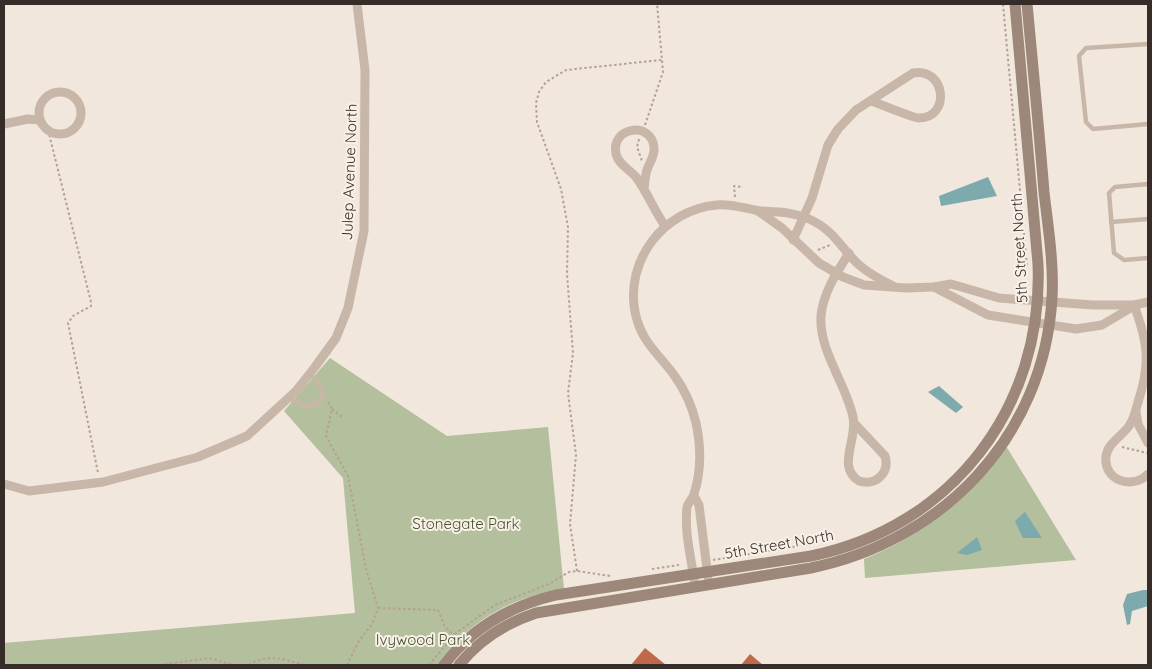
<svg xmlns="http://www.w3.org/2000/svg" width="1152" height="669" font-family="Quicksand,sans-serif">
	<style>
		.green { fill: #b3bf9d }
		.water { fill: #7caaad }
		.building { fill: #c0684b }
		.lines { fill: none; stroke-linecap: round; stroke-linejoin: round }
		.path { stroke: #b4a193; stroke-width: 2; stroke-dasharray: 2.5 2.5; stroke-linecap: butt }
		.lane { stroke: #c8b7a9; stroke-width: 4.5 }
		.street { stroke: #c8b7a9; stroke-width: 9 }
		.secondary { stroke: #9c877a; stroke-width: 11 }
		.labels { text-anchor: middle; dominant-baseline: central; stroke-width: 4; stroke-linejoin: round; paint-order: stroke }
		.street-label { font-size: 15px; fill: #362d28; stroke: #f9f1e8 }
		.park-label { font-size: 15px; fill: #45532d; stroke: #f9f1e8 }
	</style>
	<rect width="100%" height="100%" fill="#f1e7dc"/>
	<g class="green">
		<path d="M330 358 447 436 548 427 564 589C549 593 533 595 518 601 487 613 456 637 438 665H4V643L355 613 343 478 284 411Z"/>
		<path d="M1006 446 1076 560 865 578 864 559C924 535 968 497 1006 446Z"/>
	</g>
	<g class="water">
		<path d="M988 177 997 196 941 206 939 196Z"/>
		<path d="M939 386 963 407 956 413 928 392Z"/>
		<path d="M1025 512 1042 538H1023L1015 521Z"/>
		<path d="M977 537 982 550 967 555 957 553Z"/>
		<path d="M1143 590H1148V606L1132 611 1130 624 1127 625 1123 605 1127 594Z"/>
	</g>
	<g class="building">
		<path d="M645 648 666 665H631Z"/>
		<path d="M750 654 763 665H741Z"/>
	</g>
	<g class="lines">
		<g class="path">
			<path d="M1003 4 1027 267"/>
			<path d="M645 125 663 72 657 4"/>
			<path d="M48 130 91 302V306L73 316 68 323 98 473"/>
			<path d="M639 139 637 147 642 161"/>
			<path d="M735 197 734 186 743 187"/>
			<path d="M818 250 830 245"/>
			<path d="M328 402 332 409 326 436 348 476 366 569 378 608 372 624 359 641 347 665"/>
			<path d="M332 409 342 417"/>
			<path d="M1122 447 1147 453"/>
			<path d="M713 560 817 543"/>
			<path d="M652 569 679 565"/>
			<path d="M577 571 570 524 576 455 568 393 573 353 567 274 568 227 561 189 537 122 536 103 539 92 546 82 566 70 661 60"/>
			<path d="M378 608 438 610 445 627 454 635"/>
			<path d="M160 665 209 658 233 665"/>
			<path d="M249 665C270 652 283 660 305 665"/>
			<path d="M429 665 456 633 495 605 549 584 569 572 577 571 610 576"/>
		</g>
		<g class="lane">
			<path d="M1148 44 1086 48 1079 56 1086 122 1093 129 1148 124"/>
			<path d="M1148 184 1115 187 1109 193 1114 253 1124 260 1148 258"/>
			<path d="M1111 222 1148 219"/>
			<path d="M289 398C305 407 307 412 323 397L322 389 310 373"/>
		</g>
		<g class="street">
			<circle cx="60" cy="113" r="21"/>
			<path d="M4 124 28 119 39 120"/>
			<path d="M644 189C645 182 645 176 647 170 649 163 655 156 654 148 652 120 610 127 616 154 618 164 629 169 636 177 647 192 654 210 665 226"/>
			<path d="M758 211 782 228 819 263 843 277 864 285 906 288 934 287 951 284 999 298 1093 305H1134L1148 302"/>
			<path d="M793 240 812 198 828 145 838 129 856 110 913 73C946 67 951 118 919 118 912 118 881 104 871 101"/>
			<path d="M849 253C837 272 823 293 821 316 819 352 846 383 853 417 858 439 836 467 859 481 876 486 890 473 885 456L855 424"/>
			<path d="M934 287 988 315 1076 329 1102 325 1134 306"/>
			<path d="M1134 305C1148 343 1151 363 1138 402 1136 410 1134 419 1129 426 1121 437 1108 443 1106 456 1103 481 1133 490 1148 474"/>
			<path d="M1136 412 1138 424 1148 443"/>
			<path d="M4 484 29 491 103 482 198 457 247 436 296 391 315 367 336 338 348 308 364 231 365 70 357 4"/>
			<path d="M694 496 699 505 708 577"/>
			<path d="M695 586C692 561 684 533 687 507 688 502 693 499 694 494 701 472 701 446 696 423 692 406 685 390 674 375 658 353 641 342 635 312 625 260 664 210 716 205 732 203 745 209 761 211 778 212 793 212 809 219 834 230 840 247 858 264 868 273 881 280 893 286"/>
		</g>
		<g class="secondary">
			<path d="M444 665C472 627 510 606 556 595L811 556C952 527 1044 407 1038 264L1015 4"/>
			<path d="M459 665C479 640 506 623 536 613L811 568C943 541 1044 436 1052 298 1054 263 1048 227 1044 192 1039 130 1033 67 1027 4"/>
		</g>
	</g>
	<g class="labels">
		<g class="street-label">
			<text transform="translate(349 172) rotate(-88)">Julep Avenue North</text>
			<text transform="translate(1019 248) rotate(-93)">5th Street North</text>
			<text transform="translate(779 544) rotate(-10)">5th Street North</text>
		</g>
		<g class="park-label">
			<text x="466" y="523">Stonegate Park</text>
			<text x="423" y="639">Ivywood Park</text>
		</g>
	</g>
	<rect width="1152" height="669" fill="none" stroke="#362d28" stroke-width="10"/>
</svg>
